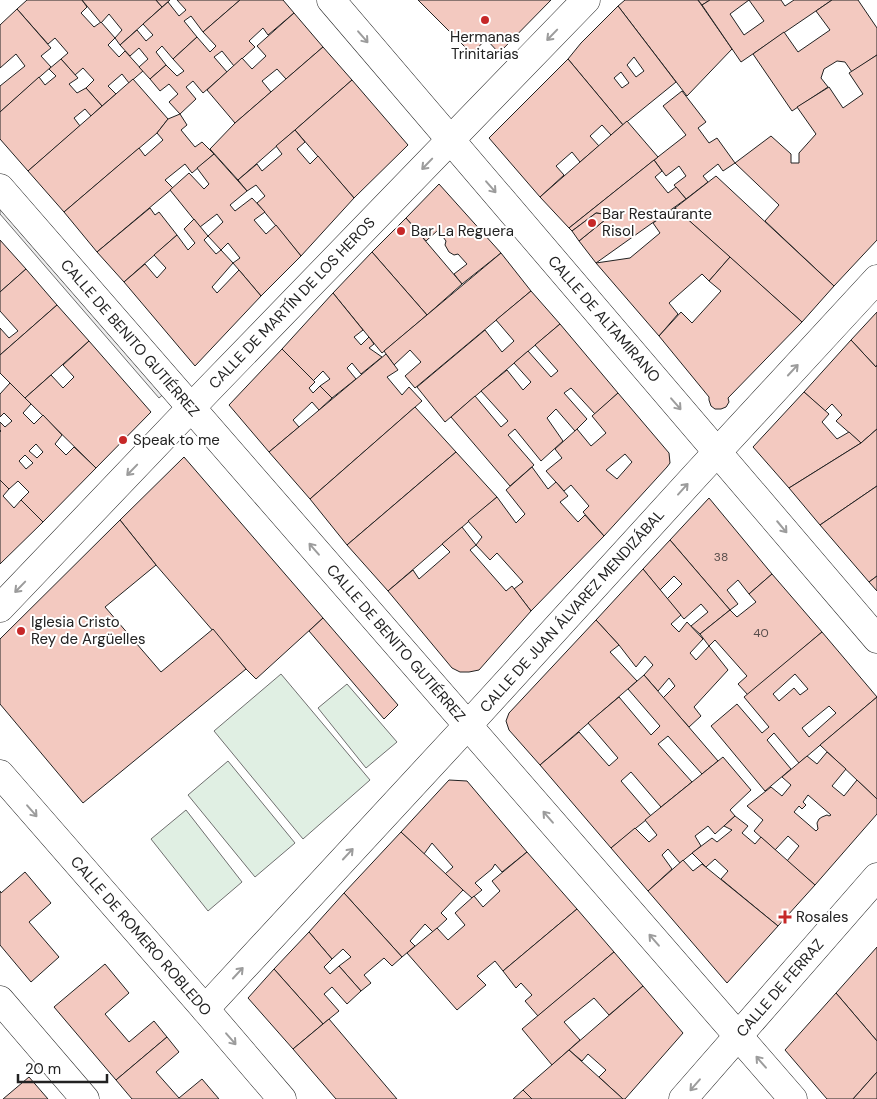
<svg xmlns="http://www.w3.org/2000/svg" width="877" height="1099" font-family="'DM Sans',sans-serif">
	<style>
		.green { fill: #e0efe3; stroke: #6f6f6f }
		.parking { fill: #ededed; stroke: #6f6f6f }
		.building { fill: #f3c9c0; stroke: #222; fill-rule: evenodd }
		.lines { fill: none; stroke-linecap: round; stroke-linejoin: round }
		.minor-casing { stroke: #222; stroke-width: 29 }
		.major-casing { stroke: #222; stroke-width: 29 }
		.minor { stroke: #fff; stroke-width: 28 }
		.major { stroke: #fff; stroke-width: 28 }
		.oneway { stroke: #9c9c9c }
		.poi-dot { fill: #c62828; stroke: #fff; stroke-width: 2 }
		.labels { text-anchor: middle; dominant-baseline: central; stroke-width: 4; stroke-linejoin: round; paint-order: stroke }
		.number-label { font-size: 12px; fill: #564c4a }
		.poi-label { font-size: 15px; fill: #222; stroke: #fff; text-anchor: start }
		.street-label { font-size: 15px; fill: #222; stroke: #fff }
	</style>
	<rect width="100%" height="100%" fill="#fff"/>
	<g class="green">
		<path d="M281 674 370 780 303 839 214 731Z"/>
		<path d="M347 684 397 742 366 768 318 708Z"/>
		<path d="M228 761 295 843 255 877 188 795Z"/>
		<path d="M186 810 242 882 208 911 151 839Z"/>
	</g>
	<path class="parking" d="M0 197 167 391 159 398 0 214Z"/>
	<g class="building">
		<path d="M27 0H82L87 7 81 13 94 27 101 22 115 38 108 45 119 57 125 51 143 71 129 83 122 74 108 86 116 94 102 106 86 88 94 80 83 68 75 75 61 59 68 53 55 38 48 44 17 9Z"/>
		<path d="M82 0H156L162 7 120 45 115 38 122 30 109 14 101 23Z"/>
		<path d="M156 0H170L162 7Z"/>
		<path d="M177 0H240L203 32 191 16 184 21 197 37 173 59 162 46 156 52 166 65 150 79 139 67 148 59 139 48 130 56 120 45 137 30 146 41 153 35 143 24 168 2 179 16 186 10Z"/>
		<path d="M240 0H283L294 13 268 35 263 28 249 41 255 47 234 66 222 51 214 57 227 72 203 93 193 81 186 87 196 99 180 114 169 102 178 94 169 84 160 91 150 79 166 65 177 76 184 71 173 59 197 37 210 52 216 46 203 32Z"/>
		<path d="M418 0H551L499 53 486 39 472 54Z"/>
		<path d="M625 0H698L732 49 687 96 618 6Z"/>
		<path d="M698 0H710L702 5Z"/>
		<path d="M710 0H781L785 6 794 0H832L741 62 702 5ZM749 0 764 21 744 35 730 14Z"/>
		<path d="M832 0H858L877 28V55L852 72 845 62 837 61 824 69 821 78 828 87 792 111 753 54 784 32 798 52 830 30 816 11Z"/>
		<path d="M618 6 676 82 623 125 568 59 581 43ZM634 57 644 71 636 77 627 65ZM621 72 629 83 622 88 614 78Z"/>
		<path d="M17 9 51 48 41 56 51 67 0 112V86L25 66 16 54 0 68V25Z"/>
		<path d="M294 13 323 47 286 79 277 69 262 81 271 92 235 123 207 90 242 58 252 69 266 56 257 46Z"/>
		<path d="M323 47 352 80 238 180 210 149 235 123Z"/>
		<path d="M877 55V240L834 286 765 221 779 205 735 163 771 136 791 154V163H799V153L816 134 797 107 829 87 843 108 863 94 849 73Z"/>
		<path d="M61 59 78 78 69 84 77 93 86 88 102 106 91 116 85 109 74 118 80 126 28 171 0 139V112L39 77 45 85 56 76 49 69Z"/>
		<path d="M568 59 623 125 611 135 602 125 590 136 599 146 580 162 572 152 556 166 564 175 540 197 489 138Z"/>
		<path d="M133 79 168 119 157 133 64 212 28 171Z"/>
		<path d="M352 80 408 145 354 198 295 130Z"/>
		<path d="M682 91 706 122 698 128 709 143 717 138 735 163 723 171 718 164 703 176 708 182 686 199 674 185 686 176 679 166 666 176 654 160 686 135 663 106Z"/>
		<path d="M180 114 187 125 181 130 195 147 202 142 214 154 192 173 185 164 165 180 173 188 97 252 64 212 139 148 145 156 163 140 157 133 168 119Z"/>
		<path d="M627 121 658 157 569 228 540 197Z"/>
		<path d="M295 130 305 142 297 149 310 164 318 156 354 198 301 256 257 203 265 196 256 185 247 191 238 180 257 164 262 171 282 154 276 146Z"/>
		<path d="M214 154 247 191 230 205 235 211 252 198 265 212 254 220 266 234 276 225 301 256 261 296 233 263 240 258 228 243 221 250 208 236 223 222 217 214 200 227 170 190 189 173 204 189 209 184 197 168Z"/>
		<path d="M654 160 662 171 655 177 668 193 676 187 686 199 596 263 579 241 611 215 596 213 572 231 569 228Z"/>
		<path d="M716 176 834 286 802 322 675 208Z"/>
		<path d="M439 184 501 253 462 284 454 274 467 264 458 254 454 255 449 252 445 245 446 241 438 230 426 241 406 218Z"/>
		<path d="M150 208 155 215 159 212 177 235 124 282 97 252Z"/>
		<path d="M675 208 730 257 709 281 702 274 669 303 678 314 659 336 596 263 630 258 660 233 653 223Z"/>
		<path d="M596 213 611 215 579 241 572 231Z"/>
		<path d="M406 218 462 284 427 315 372 252Z"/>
		<path d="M194 219 208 236 204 240 216 254 221 250 233 263 212 287 217 293 239 270 261 296 195 366 124 282 145 264 157 278 166 268 154 255 177 235 188 250 195 243 184 229Z"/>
		<path d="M0 240 26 269 0 292Z"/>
		<path d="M372 252 427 315 382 353 333 293Z"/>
		<path d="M501 253 531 291 415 388 405 376 421 362 410 350 394 365 384 351Z"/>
		<path d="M730 257 802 322 728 398 729 402 726 407 721 409H715L711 406 709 400V397L659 336 681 312 692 323 721 291 709 281Z"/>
		<path d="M26 269 57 305 0 355V328L9 338 18 331 0 311V292Z"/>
		<path d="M531 291 560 324 445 422 417 387 485 330 502 352 514 341 496 320Z"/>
		<path d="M333 293 363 330 354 337 361 345 369 337 374 344 369 348 382 357 361 374 352 363 347 368 356 379 332 398 320 386 330 379 323 371 313 381 282 349Z"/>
		<path d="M57 305 89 341 25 398 0 373V355Z"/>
		<path d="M877 312V365L876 367 851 340Z"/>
		<path d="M560 324 618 393 595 414 571 388 564 393 587 419 575 431 556 409 547 418 563 441 541 461 515 429 508 435 534 465 510 486 451 417 475 396 501 427 508 421 481 391 507 370 523 390 531 382 514 363 528 351 551 377 558 371 535 345Z"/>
		<path d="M851 340 876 367 877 365V429L861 443 836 421 842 415 832 404 825 411 804 392Z"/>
		<path d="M89 341 151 412 96 468 25 398 51 375 63 388 74 377 63 365Z"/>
		<path d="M282 349 315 382 309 388 313 393 320 386 332 398 319 410 312 402 293 420 299 427 269 452 229 405Z"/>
		<path d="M386 354 398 370 387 377 402 395 409 387 422 401 310 499 269 452Z"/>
		<path d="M10 383 31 404 23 413 34 424 43 415 62 435 55 444 66 455 74 447 96 468 43 522 21 500 29 492 18 481 9 489 0 480V432L1 431 0 430V422L5 427 12 421 4 413 0 417V394ZM36 444 43 452 37 458 29 451ZM25 455 33 463 26 469 19 461Z"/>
		<path d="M804 392 829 414 822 422 837 439 849 432 861 443 789 488 753 447Z"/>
		<path d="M618 393 669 453 670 463 667 467 604 536 583 512 589 506 571 485 564 491 546 471 562 458 555 449 577 429 591 446 606 433 592 416ZM625 454 632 462 617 479 606 470Z"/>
		<path d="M415 407 456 452 347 545 310 499Z"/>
		<path d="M877 429V486L820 525 789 488 861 443Z"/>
		<path d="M456 452 497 497 388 591 347 545Z"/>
		<path d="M184 457 323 618 256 679 246 669 156 565 120 520Z"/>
		<path d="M532 467 548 489 556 482 568 496 560 502 578 522 585 515 604 536 531 611 514 589 523 582 497 553 490 560 476 545 482 537 468 521 497 497 516 523 525 514 506 490Z"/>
		<path d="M0 480 9 489 3 496 14 508 21 500 43 522 0 564Z"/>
		<path d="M877 486V576L869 582 820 525Z"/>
		<path d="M709 498 772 574 749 594 738 580 727 590 738 604 730 610 670 540Z"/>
		<path d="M120 520 156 565 105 607 161 672 213 629 246 669 83 803 0 704V639Z"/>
		<path d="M462 527 476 545 470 550 506 591 512 586 531 611 479 670 469 672H460L452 668 388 591 413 570 419 579 450 552 442 544Z"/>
		<path d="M670 540 730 610 700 634 691 626 708 612 701 604 684 619 667 599 682 584 674 576 660 590 643 569Z"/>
		<path d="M643 569 681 615 671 624 679 632 687 622 703 639 690 653 696 660 709 646 728 670 694 707 701 716 689 727 663 698 675 686 669 678 658 691 644 675 653 665 645 656 636 667 619 645 596 620Z"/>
		<path d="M772 574 822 632 748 695 738 684 747 676 715 640 709 646 700 634 730 610 737 617 756 602 749 594Z"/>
		<path d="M877 576V591L869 582Z"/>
		<path d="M323 618 398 705 384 719 309 631Z"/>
		<path d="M596 620 619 645 610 652 637 681 540 765 509 730 506 721 509 713Z"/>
		<path d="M822 632 877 697 799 763 774 733 767 740 791 769 765 791 711 726 737 704 762 733 769 727 744 697ZM795 674 808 689 800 695 794 688 779 701 773 694ZM829 706 836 713 809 737 802 728Z"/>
		<path d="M644 675 718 761 702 774 668 736 658 744 692 782 661 807 631 772 621 781 651 816 611 848 540 765 579 732 609 766 618 758 588 723 619 697 651 735 660 726 628 689Z"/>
		<path d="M877 697V799L820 745Z"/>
		<path d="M827 752 846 769 832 786 844 796 857 780 877 799V814L815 885 787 861 799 846 788 836 775 850 754 831 763 820 747 806 771 787 782 796 791 785 782 777 807 756 817 764ZM808 795 831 815 829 816 827 815 822 817 819 819 817 823 818 829 816 831 794 812 799 806 802 809 806 805 803 802Z"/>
		<path d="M723 757 751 790 730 810 735 816 715 834 708 826 695 836 701 846 680 863 668 849 662 855 672 869 648 891 611 848 635 828 649 842 657 835 645 820Z"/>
		<path d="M449 780 467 781 527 852 502 872 495 864 492 869 475 883 482 890 472 898 445 874 453 867 432 843 424 854 401 832Z"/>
		<path d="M735 816 748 826 742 833 755 844 761 837 815 885 778 926 721 879 728 871 715 859 706 867 692 853 712 838 717 842 732 830 724 826Z"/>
		<path d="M401 832 463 890 441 913 447 919 433 932 425 924 410 941 415 946 402 957 344 893Z"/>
		<path d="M527 852 577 909 503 971 495 961 477 976 486 985 457 1010 407 953 437 928 448 940 465 925 455 913 474 896 483 907 500 891 492 881Z"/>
		<path d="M683 860 693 871 702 864 778 926 727 983 648 891Z"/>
		<path d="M25 872 51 903 29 922 59 957 31 982 0 945V891L1 893Z"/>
		<path d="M344 893 402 957 392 966 384 958 364 975 371 983 361 991 339 966 351 957 343 949 332 959 309 932Z"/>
		<path d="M577 909 614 952 538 1016 525 1001 532 995 521 983 516 988 503 971Z"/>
		<path d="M309 932 332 959 324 967 330 974 339 966 361 991 347 1004 332 987 324 994 339 1011 323 1024 274 969Z"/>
		<path d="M877 947V1041L836 993Z"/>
		<path d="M614 952 643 986 609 1015 594 998 564 1022 580 1040 552 1065 522 1029Z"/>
		<path d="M105 964 129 993 105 1014 129 1042 154 1021 167 1037 116 1080 54 1007Z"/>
		<path d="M274 969 323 1024 293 1049 248 998Z"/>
		<path d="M643 986 683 1033 625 1099H623L599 1077 606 1070 588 1054 582 1061 569 1050Z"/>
		<path d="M836 993 877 1041V1072L853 1099H827L785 1050Z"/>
		<path d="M329 1019 397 1099H336L293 1049Z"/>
		<path d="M167 1037 179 1052 156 1072 179 1098 202 1079 219 1099H132L116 1080Z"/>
		<path d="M569 1050 623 1099H532L523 1090Z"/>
		<path d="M877 1072V1099H853Z"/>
		<path d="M29 1077 48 1099H3Z"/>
		<path d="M523 1090 532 1099H513Z"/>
	</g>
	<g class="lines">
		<g class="minor-casing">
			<g id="minor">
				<path d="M331 0 877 639"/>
				<path d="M0 188 793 1099"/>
				<path d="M0 608 210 388 586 0"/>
				<path d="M0 774 205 1009 282 1099"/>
				<path d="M0 1000 85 1099"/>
				<path d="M205 1009 468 725 696 475 877 279"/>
			</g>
		</g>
		<g class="major-casing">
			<path id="major" d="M683 1099 877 877"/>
		</g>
		<use href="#minor" class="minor"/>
		<use href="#major" class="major"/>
	</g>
	<defs><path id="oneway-shaft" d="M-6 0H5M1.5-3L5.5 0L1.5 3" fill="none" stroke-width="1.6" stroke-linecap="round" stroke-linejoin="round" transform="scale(1.25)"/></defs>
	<g class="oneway">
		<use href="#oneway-shaft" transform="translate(552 35) rotate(134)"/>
		<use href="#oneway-shaft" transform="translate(363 37) rotate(49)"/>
		<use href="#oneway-shaft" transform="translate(427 164) rotate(134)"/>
		<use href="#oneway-shaft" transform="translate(491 187) rotate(49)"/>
		<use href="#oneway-shaft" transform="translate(793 370) rotate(-47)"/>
		<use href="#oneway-shaft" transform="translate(676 404) rotate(49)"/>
		<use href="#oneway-shaft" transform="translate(132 470) rotate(134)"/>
		<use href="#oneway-shaft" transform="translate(683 489) rotate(-48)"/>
		<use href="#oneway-shaft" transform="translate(782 527) rotate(50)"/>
		<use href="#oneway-shaft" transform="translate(314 549) rotate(-131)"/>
		<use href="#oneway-shaft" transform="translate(20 587) rotate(134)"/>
		<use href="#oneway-shaft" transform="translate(32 811) rotate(49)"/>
		<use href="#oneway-shaft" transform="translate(548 817) rotate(-131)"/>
		<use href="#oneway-shaft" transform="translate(348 854) rotate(-47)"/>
		<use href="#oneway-shaft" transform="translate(654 940) rotate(-131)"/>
		<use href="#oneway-shaft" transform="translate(238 973) rotate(-47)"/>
		<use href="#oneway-shaft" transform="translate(231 1039) rotate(49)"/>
		<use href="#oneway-shaft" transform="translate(761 1062) rotate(-131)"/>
		<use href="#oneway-shaft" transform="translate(695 1085) rotate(131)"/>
	</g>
	<g class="poi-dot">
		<circle cx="485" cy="20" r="5"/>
		<circle cx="592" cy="223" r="5"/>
		<circle cx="401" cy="231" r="5"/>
		<circle cx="123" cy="440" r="5"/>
		<circle cx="21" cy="631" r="5"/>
		<path d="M782.5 909.5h5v5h5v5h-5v5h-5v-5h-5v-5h5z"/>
	</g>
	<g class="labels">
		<g class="number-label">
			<text x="721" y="557">38</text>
			<text x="761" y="633">40</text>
		</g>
		<g class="poi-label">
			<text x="485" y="37" text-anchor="middle">Hermanas<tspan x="485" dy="17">Trinitarias</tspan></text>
			<text x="602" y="214">Bar Restaurante<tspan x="602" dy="17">Risol</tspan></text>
			<text x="411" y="231">Bar La Reguera</text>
			<text x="133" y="440">Speak to me</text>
			<text x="31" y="622">Iglesia Cristo<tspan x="31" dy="17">Rey de Argüelles</tspan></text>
			<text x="796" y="917">Rosales</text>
		</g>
		<g class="street-label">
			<text transform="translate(292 303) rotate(-46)">CALLE DE MARTÍN DE LOS HEROS</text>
			<text transform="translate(604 319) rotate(49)">CALLE DE ALTAMIRANO</text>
			<text transform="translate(130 338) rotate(49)">CALLE DE BENITO GUTIÉRREZ</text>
			<text transform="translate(572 611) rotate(-48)">CALLE DE JUAN ÁLVAREZ MENDIZÁBAL</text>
			<text transform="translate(396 643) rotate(49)">CALLE DE BENITO GUTIÉRREZ</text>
			<text transform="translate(141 936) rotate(49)">CALLE DE ROMERO ROBLEDO</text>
			<text transform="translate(780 988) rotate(-49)">CALLE DE FERRAZ</text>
		</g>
	</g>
	<path d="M18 1074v8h89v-8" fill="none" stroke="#222222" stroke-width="2.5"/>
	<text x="25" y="1074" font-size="15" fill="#222222" stroke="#ffffff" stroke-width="4" paint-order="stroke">20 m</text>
</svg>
